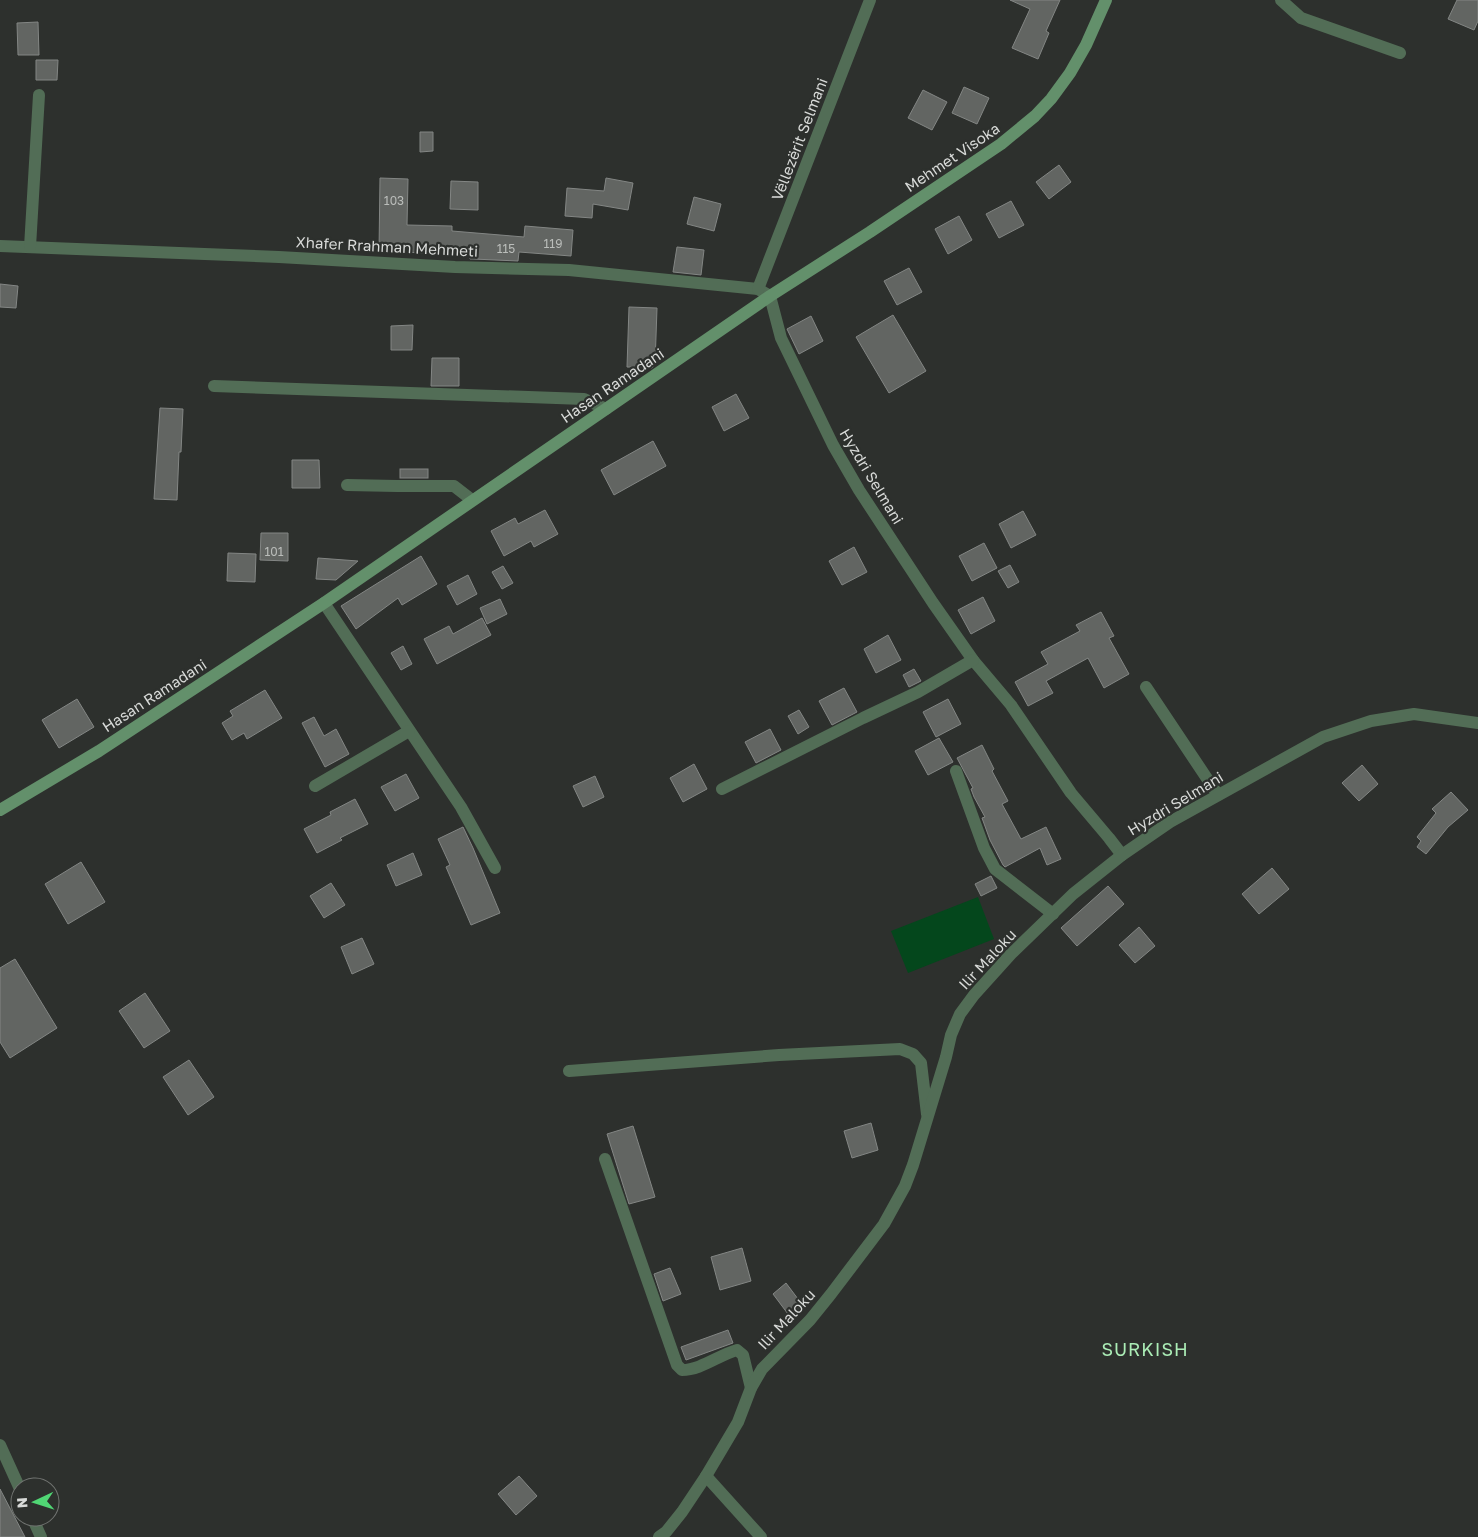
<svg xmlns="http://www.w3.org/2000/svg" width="1478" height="1537" font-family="'Golos Text',sans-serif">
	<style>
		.green { fill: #04471c }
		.building { fill: #626562; stroke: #838684 }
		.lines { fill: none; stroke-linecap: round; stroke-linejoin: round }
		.street { stroke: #526d56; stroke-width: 12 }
		.secondary { stroke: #63906b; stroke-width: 12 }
		.labels { text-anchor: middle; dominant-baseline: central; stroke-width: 4.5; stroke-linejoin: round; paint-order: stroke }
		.number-label { font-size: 12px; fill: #babdba }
		.street-label { font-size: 15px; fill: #d8dad8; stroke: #2d302d }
		.quarter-label { font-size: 18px; letter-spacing: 1px; fill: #abedb6; stroke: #2d302d }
	</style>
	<rect width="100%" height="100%" fill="#2d302d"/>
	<path class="green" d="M978 897 994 939 908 973 891 931Z"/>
	<g class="building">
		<path d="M1010 0H1060L1046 31 1049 33 1038 59 1012 48 1030 9Z"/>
		<path d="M1457 0H1478V21L1474 30 1448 19Z"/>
		<path d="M38 22 39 55H18L17 23Z"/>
		<path d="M36 60H58L57 80H36Z"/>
		<path d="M964 87 989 98 977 124 952 113Z"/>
		<path d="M923 90 947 102 932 130 908 118Z"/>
		<path d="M420 132H433V151L420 152Z"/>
		<path d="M1059 165 1071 182 1049 199 1036 182Z"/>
		<path d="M380 178 408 179 407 225 452 226V231L524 237 525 226 573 230 571 256 519 252 518 261 473 259H470V255L379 251Z"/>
		<path d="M606 178 633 183 628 210 593 204 592 218 565 216 567 188 604 191Z"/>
		<path d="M451 181 478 182V210L450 209Z"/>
		<path d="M694 197 721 204 714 231 687 224Z"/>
		<path d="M1011 201 1024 225 999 238 986 214Z"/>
		<path d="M959 216 972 240 948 254 935 229Z"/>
		<path d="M677 247 704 250 701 275 673 272Z"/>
		<path d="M909 268 922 292 897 305 884 281Z"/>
		<path d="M0 284 18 286 16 308 0 307Z"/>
		<path d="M629 307 657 308 655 365 652 368 627 367Z"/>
		<path d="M893 315 926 371 889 393 856 337Z"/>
		<path d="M811 316 823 341 799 354 787 329Z"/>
		<path d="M413 325 412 350H391V326Z"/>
		<path d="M432 358H459V386H431Z"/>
		<path d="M736 394 749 418 724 431 712 407Z"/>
		<path d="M160 408 183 409 181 452H179L177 500 154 499Z"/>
		<path d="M653 441 666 466 614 495 601 470Z"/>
		<path d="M292 460H319L320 488H292Z"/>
		<rect x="400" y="469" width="28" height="9"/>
		<path d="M545 510 558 534 534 547 531 541 504 556 491 531 515 518 518 524Z"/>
		<path d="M1023 511 1036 535 1011 548 999 524Z"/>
		<path d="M261 533H288V561L260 560Z"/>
		<path d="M984 543 997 568 972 581 959 556Z"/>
		<path d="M854 547 867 572 842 585 829 561Z"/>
		<path d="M228 553 256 554 255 582 227 581Z"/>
		<path d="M421 556 437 584 402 605 398 598 356 629 341 606Z"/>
		<path d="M318 558 358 561 336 580 316 579Z"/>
		<path d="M1010 565 1019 582 1008 588 998 571Z"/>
		<path d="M503 566 513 583 502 589 492 572Z"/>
		<path d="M468 575 477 594 457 605 447 586Z"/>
		<path d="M983 597 995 621 971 634 958 610Z"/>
		<path d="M500 599 507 614 487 624 480 608Z"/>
		<path d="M1101 612 1114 636 1109 638 1129 674 1104 688 1088 658 1046 681 1053 693 1028 706 1015 682 1048 664 1041 652 1080 631 1076 625Z"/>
		<path d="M482 618 491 635 437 664 424 639 449 626 453 634Z"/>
		<path d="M888 635 901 660 876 673 864 649Z"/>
		<path d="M403 646 412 664 401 670 391 653Z"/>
		<path d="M914 669 921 681 909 687 903 675Z"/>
		<path d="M844 688 857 712 832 725 819 701Z"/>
		<path d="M265 690 282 718 247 739 244 733 232 740 222 723 233 716 230 711Z"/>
		<path d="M77 699 94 727 59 748 42 720Z"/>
		<path d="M948 699 961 724 936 737 923 712Z"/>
		<path d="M799 710 809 727 798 734 788 716Z"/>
		<path d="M314 717 324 736 336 729 349 754 325 767 302 723Z"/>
		<path d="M770 729 781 750 756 763 745 742Z"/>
		<path d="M939 738 953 762 928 775 915 751Z"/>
		<path d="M982 745 994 769 992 771 1008 801 1002 804 1021 839 1046 827 1061 859 1047 865 1040 848 1005 867 1003 865 990 840 982 818 985 817 974 797 971 789 973 788 957 758Z"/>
		<path d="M694 764 707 789 683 802 670 778Z"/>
		<path d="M1362 765 1378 784 1359 801 1342 783Z"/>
		<path d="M406 774 419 798 395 811 381 787Z"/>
		<path d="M595 776 604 797 583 807 573 786Z"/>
		<path d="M1451 792 1468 810 1448 827 1426 854 1417 847 1421 841 1417 837 1436 813 1432 809Z"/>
		<path d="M355 799 368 824 340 838 342 840 317 853 304 829 331 815 330 812Z"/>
		<path d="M463 827 473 848 500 913 471 925 446 867 450 865 438 839Z"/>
		<path d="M413 853 422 875 396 886 387 865Z"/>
		<path d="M81 862 105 902 68 924 45 884Z"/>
		<path d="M1272 868 1289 889 1259 914 1242 894Z"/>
		<path d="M991 876 997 888 981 896 975 884Z"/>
		<path d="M331 883 345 905 324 918 310 896Z"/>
		<path d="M1108 886 1124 904 1077 946 1061 928Z"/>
		<path d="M1139 927 1155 946 1135 963 1119 945Z"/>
		<path d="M362 938 374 964 352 974 341 947Z"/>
		<path d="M15 959 57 1028 10 1058 0 1042V968Z"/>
		<path d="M145 993 170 1031 144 1048 119 1011Z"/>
		<path d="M189 1060 214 1097 188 1115 163 1077Z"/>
		<path d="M871 1123 878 1150 852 1158 844 1131Z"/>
		<path d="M633 1126 655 1197 629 1204 607 1134Z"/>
		<path d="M742 1248 751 1281 720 1290 711 1257Z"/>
		<path d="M670 1268 681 1294 663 1301 654 1274Z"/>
		<path d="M786 1283 804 1307 791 1318 773 1294Z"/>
		<path d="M728 1330 733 1343 686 1360 681 1347Z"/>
		<path d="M519 1476 537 1496 516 1515 498 1494Z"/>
		<path d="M0 1489 25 1537H0Z"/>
	</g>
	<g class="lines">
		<g class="street">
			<path d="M1281 0 1301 18 1400 53"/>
			<path d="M0 246 279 257 455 267 569 270 758 289 770 296 781 338 833 445 859 490 933 603 973 660 1011 705 1071 793 1109 838 1122 855"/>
			<path d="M30 247 39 95"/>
			<path d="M758 289 870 0"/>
			<path d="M214 386 584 399 606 409"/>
			<path d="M347 485 397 486H454L472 500"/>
			<path d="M324 603 461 807 495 868"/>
			<path d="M1146 687 1218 795"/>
			<path d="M956 771 984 848 995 869 1053 914"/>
			<path d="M315 786 409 731"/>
			<path d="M722 789 863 718 918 692 973 660"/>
			<path d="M569 1071 779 1055 900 1049 913 1054 921 1063 927 1114"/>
			<path d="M605 1159 677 1365 682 1370C701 1370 719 1355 737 1350L743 1355 751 1388"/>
			<path d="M0 1445 20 1489"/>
			<path d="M706 1476 761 1537"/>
			<path d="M32 1517 41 1537"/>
			<path d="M659 1537 666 1532 682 1512 706 1476 738 1422 751 1388 762 1369 810 1320 831 1294 884 1224 905 1186 913 1165 946 1057 951 1035 960 1014 974 995 1011 954 1073 894 1122 855 1170 822 1323 737 1371 721 1414 714 1478 723"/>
		</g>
		<path class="secondary" d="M0 810 99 751 324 603 770 296 870 232 1001 144 1035 116 1051 99 1070 73 1086 45 1106 0"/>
	</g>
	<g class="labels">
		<g class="number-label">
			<text x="394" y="200">103</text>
			<text x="553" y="243">119</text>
			<text x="506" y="248">115</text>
			<text x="274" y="551">101</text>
		</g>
		<g class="street-label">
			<text transform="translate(799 139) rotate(-69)">Vëllezërit Selmani</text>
			<text transform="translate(952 157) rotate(-34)">Mehmet Visoka</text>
			<text transform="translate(387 246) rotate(3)">Xhafer Rrahman Mehmeti</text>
			<text transform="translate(612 385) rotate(-34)">Hasan Ramadani</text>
			<text transform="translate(872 476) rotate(59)">Hyzdri Selmani</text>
			<text transform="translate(154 695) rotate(-33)">Hasan Ramadani</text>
			<text transform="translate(1175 803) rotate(-31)">Hyzdri Selmani</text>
			<text transform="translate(987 959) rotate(-47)">Ilir Maloku</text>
			<text transform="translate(786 1319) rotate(-47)">Ilir Maloku</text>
		</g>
		<g class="quarter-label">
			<text x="1145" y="1349">SURKISH</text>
		</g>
	</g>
	<g transform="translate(35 1502) rotate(266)"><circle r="24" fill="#2d302d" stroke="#717471"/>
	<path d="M0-4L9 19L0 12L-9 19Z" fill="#50d674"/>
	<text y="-8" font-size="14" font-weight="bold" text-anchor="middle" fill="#d8dad8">N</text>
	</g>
</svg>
